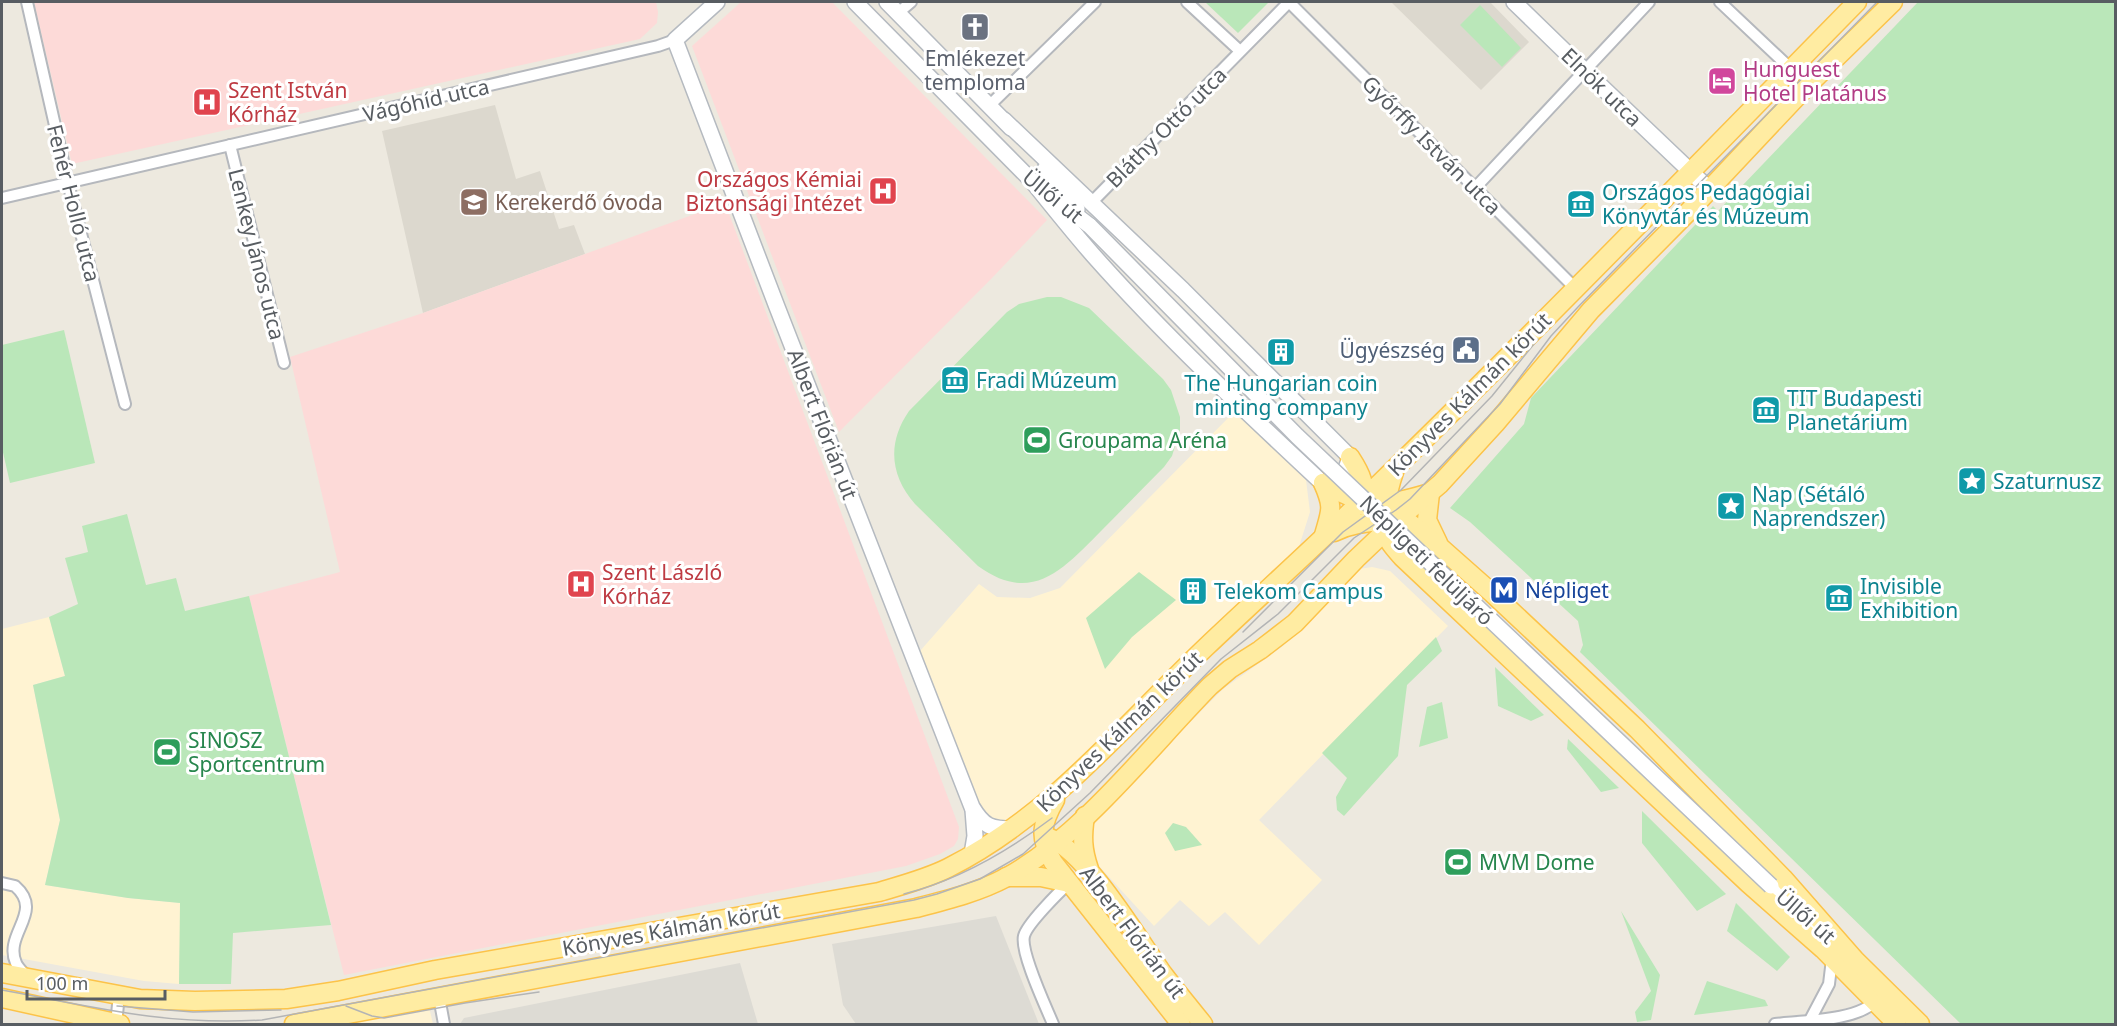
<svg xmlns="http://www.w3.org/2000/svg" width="2117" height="1026" font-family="'Noto Sans',sans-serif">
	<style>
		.commercial { fill: #fff3d2 }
		.industrial { fill: #dddbd4 }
		.education { fill: #dcd8ce }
		.medical { fill: #fddad8 }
		.green { fill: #bae7b9 }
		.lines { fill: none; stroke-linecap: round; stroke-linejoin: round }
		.street-casing { stroke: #b5b8bd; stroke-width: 14 }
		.secondary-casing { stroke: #b5bac0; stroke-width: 18 }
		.primary-casing { stroke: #fcc349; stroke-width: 21 }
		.street { stroke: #fff; stroke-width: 10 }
		.secondary { stroke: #fff; stroke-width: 15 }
		.primary { stroke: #ffeca2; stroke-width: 18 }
		.tram { stroke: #b3b4b5; stroke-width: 1.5 }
		.secondary-bridge-casing { stroke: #b5bac0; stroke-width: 18; stroke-linecap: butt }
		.secondary-bridge { stroke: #fff; stroke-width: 15 }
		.labels { text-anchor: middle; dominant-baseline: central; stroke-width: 6; stroke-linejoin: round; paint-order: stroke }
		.worship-label { font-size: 21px; fill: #5b616d; stroke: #fff }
		.hotel-label { font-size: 21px; fill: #b23c85; stroke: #fff; text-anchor: start }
		.street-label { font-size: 21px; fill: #585d62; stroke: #fff }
		.health-label { font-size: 21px; fill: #be3a42; stroke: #fff; text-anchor: start }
		.culture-label { font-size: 21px; fill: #0d838f; stroke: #fff; text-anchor: start }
		.education-label { font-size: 21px; fill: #785e54; stroke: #fff; text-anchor: start }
		.service-label { font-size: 21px; fill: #4e5e75; stroke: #fff; text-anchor: end }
		.leisure-label { font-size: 21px; fill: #27864d; stroke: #fff; text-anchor: start }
		.transit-label { font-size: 21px; fill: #164399; stroke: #fff; text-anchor: start }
	</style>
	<rect width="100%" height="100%" fill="#ede9df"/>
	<g class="commercial">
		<path d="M1235 411 1306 480 1310 512 1296 556 1072 776 992 837 920 651 979 584 997 597 1030 598 1060 588Z"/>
		<path d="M1372 567 1390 571 1448 626 1259 820 1322 880 1259 945 1225 912 1209 926 1180 900 1154 926 1098 865 1091 852 1093 823 1100 812 1223 689 1283 646 1359 569Z"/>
		<path d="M49 617 65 676 33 685 60 820 45 885 128 898 181 903 179 984 144 981 2 955V629Z"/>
		<path d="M429 1007 433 1024H328Z"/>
	</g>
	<g class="industrial">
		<path d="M996 916 1039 1024H856L843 1005 832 944Z"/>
		<path d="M740 963 758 1024H460L464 1018Z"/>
	</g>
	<g class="education">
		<path d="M1391 2H1490L1529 42 1481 90Z"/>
		<path d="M495 105 516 179 540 171 559 229 574 225 585 254 423 313 382 131Z"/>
	</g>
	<g class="medical">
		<path d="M34 2H656L658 12 657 23 640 39 72 164Z"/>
		<path d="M741 2H832L1047 220 992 278 839 432 692 46Z"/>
		<path d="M725 203 959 827 958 839 954 846 940 854 906 866 344 975 249 596 340 572 290 357 423 313Z"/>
	</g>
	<g class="green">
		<path d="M1205 2H1269L1238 33Z"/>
		<path d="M1918 2H2115V1024H1961L1580 652 1583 645 1578 621 1470 522 1450 508 1524 424 1531 398 1713 206 1718 211Z"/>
		<path d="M1480 5 1521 48 1502 67 1460 25Z"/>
		<path d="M1047 297H1061L1089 308 1163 379 1171 390 1180 417V430L1172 456 1164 467C1143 488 1123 509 1102 530 1064 568 1033 606 978 566L915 504C890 475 887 443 909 411L1007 312 1019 304Z"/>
		<path d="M64 330 95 463 10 483 2 448V345Z"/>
		<path d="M127 514 146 585 176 578 185 611 249 596 331 925 233 933 231 984H179L180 903 128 898 45 885 60 820 33 685 65 676 49 617 78 604 65 558 88 552 82 526Z"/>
		<path d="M1139 572 1176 600 1132 637 1105 669 1086 618Z"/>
		<path d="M1436 637 1442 651 1407 685 1398 756 1344 816 1337 810 1336 797 1347 778 1322 753Z"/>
		<path d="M1495 667 1544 715 1531 721 1498 706Z"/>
		<path d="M1442 702 1448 738 1419 747 1427 707Z"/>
		<path d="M1568 739 1619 788 1601 792 1567 749Z"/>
		<path d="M1642 811 1726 894 1697 911 1642 843Z"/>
		<path d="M1173 823 1186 827 1202 845 1175 851 1165 833Z"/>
		<path d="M1736 903 1790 957 1777 971 1727 931Z"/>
		<path d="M1621 911 1660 975 1651 1020 1637 1022 1635 1012 1651 991Z"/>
		<path d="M1707 981 1765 1000 1768 1006 1694 1015Z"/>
	</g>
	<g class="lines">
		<g class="street-casing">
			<g id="street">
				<path d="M27 2 68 183 125 404"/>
				<path d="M1187 2 1240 51"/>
				<path d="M1289 2 1575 288"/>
				<path d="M1720 2 1791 69"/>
				<path d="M898 13 911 2"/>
				<path d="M990 105 1095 2"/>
				<path d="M230 145 284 363"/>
				<path d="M1475 188 1649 2"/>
				<path d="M2 198 658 46 675 40"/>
				<path d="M1092 202 1289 2"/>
				<path d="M2 883 15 886C45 912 3 934 16 963 18 968 24 973 28 978"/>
				<path d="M439 997 444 1024"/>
				<path d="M1810 1020 1829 984 1832 959"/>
				<path d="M116 1024 119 995"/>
				<path d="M1053 1024C1046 1007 1020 952 1024 936 1027 924 1059 892 1069 883"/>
				<path d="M1775 1024C1801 1021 1861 1021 1877 999"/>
			</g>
		</g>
		<g class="secondary-casing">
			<g id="secondary">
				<path d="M717 2 675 40 777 307 972 807C984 827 991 829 1013 829"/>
				<path d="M855 2 1032 181 1090 226"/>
				<path d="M887 2 1011 128"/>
				<path d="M1514 2 1584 70 1709 189"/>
				<path d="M1004 120 1183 290 1350 457C1345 475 1341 478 1323 483L1318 479C1241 407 1163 334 1093 255 1072 231 1052 206 1032 181"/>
				<path d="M1045 169 1077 209"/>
				<path d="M972 854 975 836 973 810"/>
				<path d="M1771 886 1816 926"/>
			</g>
		</g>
		<g class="primary-casing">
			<g id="primary">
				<path d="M1350 457C1363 477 1364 482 1364 506"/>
				<path d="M1394 472C1387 492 1381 521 1390 542 1393 547 1398 552 1402 557L1748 883 1823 949 1897 1024"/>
				<path d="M1323 483C1365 507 1380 508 1426 494"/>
				<path d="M1323 483C1334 508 1331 510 1324 535"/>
				<path d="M1430 493 1427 520 1438 543"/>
				<path d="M1334 532C1356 521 1380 520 1405 522L1411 524 1440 547 1492 593 1637 729 1783 878 1855 960 1920 1024"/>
				<path d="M1055 800C1041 824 1039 838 1053 862L1181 1024"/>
				<path d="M1085 816C1082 836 1082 849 1089 869"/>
				<path d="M1050 838C1087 853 1138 939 1163 974 1176 991 1190 1008 1203 1024"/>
				<path d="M1006 877H1041L1069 883"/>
				<path d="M2 973 140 999 195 1001 286 999 338 991 435 970 879 892C902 885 926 879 948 868 1051 816 1124 725 1206 647 1263 593 1321 541 1377 486 1540 327 1698 164 1857 2"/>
				<path d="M2 998 120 1024"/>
				<path d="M294 1024 916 908C947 900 979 892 1007 877 1083 835 1149 748 1210 686L1230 669 1260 650 1295 623 1356 559 1396 521 1440 484 1495 424 1591 310 1694 206 1807 86 1893 2"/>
			</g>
		</g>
		<use href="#street" class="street"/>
		<use href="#secondary" class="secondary"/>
		<use href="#primary" class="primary"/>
		<g class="tram">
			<path d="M1243 632 1343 532 1401 490 1492 396 1538 339"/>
			<path d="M904 894C959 880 1007 852 1052 818"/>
			<path d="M2 990C93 1007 166 1026 262 1020L914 900 937 894 980 879 1023 854 1090 793 1221 659 1278 614 1354 538 1396 510 1410 499 1500 404 1551 336 1578 307 1877 2"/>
			<path d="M117 1006 193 1012 281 1010"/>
			<path d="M346 1006 372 1016 384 1018 465 1003 539 992"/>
		</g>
		<g class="secondary-bridge-casing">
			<path id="secondary-bridge" d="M1090 226 1297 436 1771 886"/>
		</g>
		<use href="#secondary-bridge" class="secondary-bridge"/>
	</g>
	<defs>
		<g id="church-square" transform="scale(1.5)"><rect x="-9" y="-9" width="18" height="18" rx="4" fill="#6b7280" stroke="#fff"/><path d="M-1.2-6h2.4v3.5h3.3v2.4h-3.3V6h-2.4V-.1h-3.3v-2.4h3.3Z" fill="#fff"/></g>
		<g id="hotel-square" transform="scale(1.5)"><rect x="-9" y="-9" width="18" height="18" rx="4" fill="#d1479c" stroke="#fff"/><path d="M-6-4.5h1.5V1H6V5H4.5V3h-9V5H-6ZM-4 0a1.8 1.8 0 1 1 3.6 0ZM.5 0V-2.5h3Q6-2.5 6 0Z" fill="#fff"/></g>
		<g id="hospital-square" transform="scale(1.5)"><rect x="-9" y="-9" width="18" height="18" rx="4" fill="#e0444e" stroke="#fff"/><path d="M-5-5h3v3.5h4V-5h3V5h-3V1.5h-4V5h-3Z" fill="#fff"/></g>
		<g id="school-square" transform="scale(1.5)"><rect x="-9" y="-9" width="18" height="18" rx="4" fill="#8d6e63" stroke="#fff"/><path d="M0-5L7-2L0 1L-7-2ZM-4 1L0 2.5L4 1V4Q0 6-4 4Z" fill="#fff"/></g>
		<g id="museum-square" transform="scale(1.5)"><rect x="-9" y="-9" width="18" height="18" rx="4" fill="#0f9aa8" stroke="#fff"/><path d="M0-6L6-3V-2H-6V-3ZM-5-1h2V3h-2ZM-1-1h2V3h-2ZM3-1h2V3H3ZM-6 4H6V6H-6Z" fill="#fff"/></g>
		<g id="civic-square" transform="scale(1.5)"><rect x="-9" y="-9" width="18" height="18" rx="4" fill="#5c6f8a" stroke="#fff"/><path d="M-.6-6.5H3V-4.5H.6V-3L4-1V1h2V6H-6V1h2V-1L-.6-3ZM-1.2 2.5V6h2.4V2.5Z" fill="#fff"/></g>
		<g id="building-square" transform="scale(1.5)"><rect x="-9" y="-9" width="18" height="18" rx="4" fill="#0f9aa8" stroke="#fff"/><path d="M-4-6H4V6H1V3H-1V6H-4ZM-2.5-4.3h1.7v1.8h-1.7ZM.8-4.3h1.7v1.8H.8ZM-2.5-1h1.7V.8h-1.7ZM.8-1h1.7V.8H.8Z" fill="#fff"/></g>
		<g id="stadium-square" transform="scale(1.5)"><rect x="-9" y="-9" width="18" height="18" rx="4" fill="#2e9e5b" stroke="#fff"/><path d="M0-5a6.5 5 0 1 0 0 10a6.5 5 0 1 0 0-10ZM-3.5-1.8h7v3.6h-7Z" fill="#fff"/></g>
		<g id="sight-square" transform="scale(1.5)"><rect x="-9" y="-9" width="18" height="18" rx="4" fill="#0f9aa8" stroke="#fff"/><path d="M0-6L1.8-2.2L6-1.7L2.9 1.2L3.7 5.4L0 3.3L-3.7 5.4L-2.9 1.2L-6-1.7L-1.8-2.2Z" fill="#fff"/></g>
		<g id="metro-square" transform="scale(1.5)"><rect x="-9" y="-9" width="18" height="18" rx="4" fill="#1a4fb4" stroke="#fff"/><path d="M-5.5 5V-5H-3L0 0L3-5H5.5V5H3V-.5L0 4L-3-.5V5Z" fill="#fff"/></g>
	</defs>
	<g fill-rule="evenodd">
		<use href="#church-square" x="975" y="27"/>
		<use href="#hotel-square" x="1722" y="81"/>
		<use href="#hospital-square" x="207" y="102"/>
		<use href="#hospital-square" x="883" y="191"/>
		<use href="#school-square" x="474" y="202"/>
		<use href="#museum-square" x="1581" y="204"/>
		<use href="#civic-square" x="1466" y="350"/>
		<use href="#building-square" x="1281" y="352"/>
		<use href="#museum-square" x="955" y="380"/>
		<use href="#museum-square" x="1766" y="410"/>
		<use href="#stadium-square" x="1037" y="440"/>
		<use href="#sight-square" x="1972" y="481"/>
		<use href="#sight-square" x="1731" y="506"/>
		<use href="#hospital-square" x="581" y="584"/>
		<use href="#metro-square" x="1504" y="590"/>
		<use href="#building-square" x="1193" y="591"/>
		<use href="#museum-square" x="1839" y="598"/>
		<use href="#stadium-square" x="167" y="752"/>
		<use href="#stadium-square" x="1458" y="862"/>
	</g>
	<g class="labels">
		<g class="worship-label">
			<text x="975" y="58">Emlékezet<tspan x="975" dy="24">temploma</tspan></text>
		</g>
		<g class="hotel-label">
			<text x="1743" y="69">Hunguest<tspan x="1743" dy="24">Hotel Platánus</tspan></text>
		</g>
		<g class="street-label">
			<text transform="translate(1602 87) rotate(44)">Elnök utca</text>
			<text transform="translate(426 100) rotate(-13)">Vágóhíd utca</text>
			<text transform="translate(1166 127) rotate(-45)">Bláthy Ottó utca</text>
			<text transform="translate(1432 145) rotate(45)">Győrffy István utca</text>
			<text transform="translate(1053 196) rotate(39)">Üllői út</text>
			<text transform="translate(74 203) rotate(76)">Fehér Holló utca</text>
			<text transform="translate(257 254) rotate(76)">Lenkey János utca</text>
			<text transform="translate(1469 394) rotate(-45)">Könyves Kálmán körút</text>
			<text transform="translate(823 424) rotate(69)">Albert Flórián út</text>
			<text transform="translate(1427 560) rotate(44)">Népligeti felüljáró</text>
			<text transform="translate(1119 731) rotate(-44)">Könyves Kálmán körút</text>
			<text transform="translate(1806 916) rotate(41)">Üllői út</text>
			<text transform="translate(671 929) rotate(-10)">Könyves Kálmán körút</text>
			<text transform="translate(1133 932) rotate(53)">Albert Flórián út</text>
		</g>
		<g class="health-label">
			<text x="228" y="90">Szent István<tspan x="228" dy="24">Kórház</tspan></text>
			<text x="862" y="179" text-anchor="end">Országos Kémiai<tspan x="862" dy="24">Biztonsági Intézet</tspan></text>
			<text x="602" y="572">Szent László<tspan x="602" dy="24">Kórház</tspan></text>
		</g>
		<g class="culture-label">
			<text x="1602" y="192">Országos Pedagógiai<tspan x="1602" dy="24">Könyvtár és Múzeum</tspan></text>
			<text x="976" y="380">Fradi Múzeum</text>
			<text x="1281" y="383" text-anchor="middle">The Hungarian coin<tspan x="1281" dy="24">minting company</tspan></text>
			<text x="1787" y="398">TIT Budapesti<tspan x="1787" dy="24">Planetárium</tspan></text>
			<text x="1993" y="481">Szaturnusz</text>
			<text x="1752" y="494">Nap (Sétáló<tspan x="1752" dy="24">Naprendszer)</tspan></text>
			<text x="1860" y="586">Invisible<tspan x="1860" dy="24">Exhibition</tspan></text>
			<text x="1214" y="591">Telekom Campus</text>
		</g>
		<g class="education-label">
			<text x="495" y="202">Kerekerdő óvoda</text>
		</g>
		<g class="service-label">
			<text x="1445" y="350">Ügyészség</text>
		</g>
		<g class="leisure-label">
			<text x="1058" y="440">Groupama Aréna</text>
			<text x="188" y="740">SINOSZ<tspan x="188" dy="24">Sportcentrum</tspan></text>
			<text x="1479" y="862">MVM Dome</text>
		</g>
		<g class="transit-label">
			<text x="1525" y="590">Népliget</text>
		</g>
	</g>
	<rect width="2117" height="1026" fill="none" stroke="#585d62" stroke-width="6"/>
	<path d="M27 990v9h138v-9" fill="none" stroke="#585d62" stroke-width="3"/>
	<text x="36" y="990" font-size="18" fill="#585d62" stroke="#ffffff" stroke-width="4.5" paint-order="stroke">100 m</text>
</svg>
